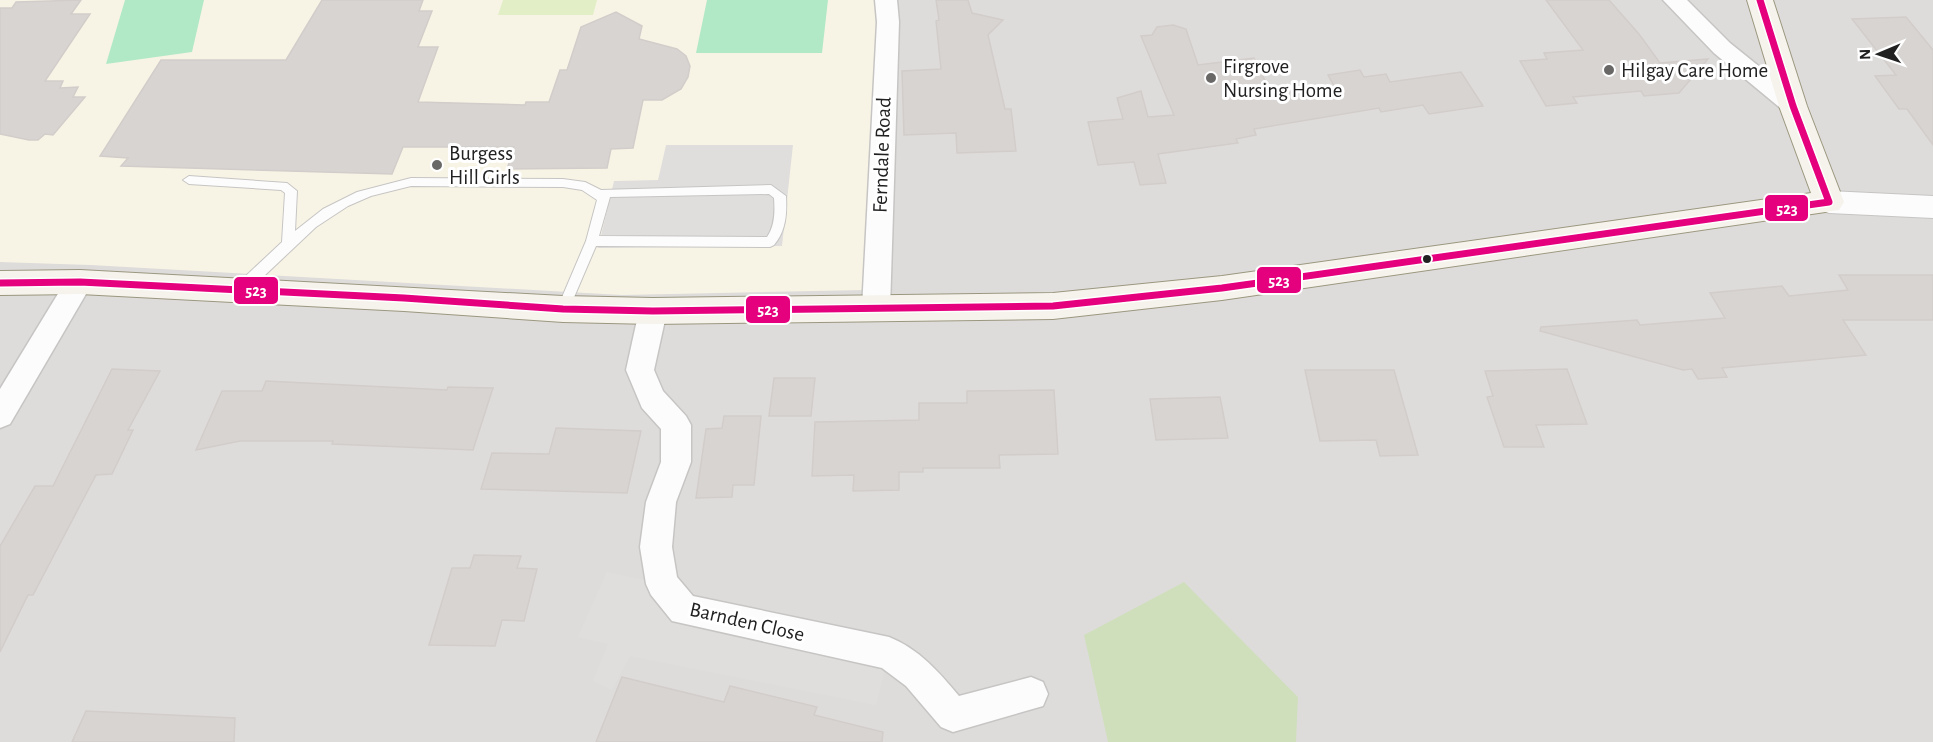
<svg xmlns="http://www.w3.org/2000/svg" width="1933" height="742" font-family="'Alegreya Sans',sans-serif">
	<style>
		.residential { fill: #dedcdb }
		.education { fill: #f8f4e5 }
		.grass { fill: #e2eec6 }
		.forest { fill: #cfdfbc }
		.pitch { fill: #b1e9c7 }
		.parking { fill: #dfdedd }
		.building { fill: #d7d4d2; stroke: #d2cdca; stroke-width: 1.5 }
		.lines { fill: none; stroke-linecap: round; stroke-linejoin: round }
		.service-casing { stroke: #c6c5c4; stroke-width: 2 }
		.minor-casing { stroke: #c6c5c4; stroke-width: 3 }
		.tertiary-casing { stroke: #c6c5c4; stroke-width: 2 }
		.secondary-casing { stroke: #9b977f; stroke-width: 2 }
		.service { fill: #fdfcfc; fill-rule: evenodd }
		.minor { fill: #fdfcfc; fill-rule: evenodd }
		.tertiary { fill: #fdfcfc; fill-rule: evenodd }
		.secondary { fill: #f5f3ec; fill-rule: evenodd }
		.bus-1-casing { stroke: #fff; stroke-width: 10 }
		.bus-1 { stroke: #e5007d; stroke-width: 7 }
		.poi-dot { fill: #696867; stroke: #fff; stroke-width: 2 }
		.bus-dot { fill: #212121; stroke: #fff; stroke-width: 2 }
		.labels { text-anchor: middle; dominant-baseline: central; stroke-width: 6; stroke-linejoin: round; paint-order: stroke }
		.poi-label { font-size: 21px; fill: #212121; stroke: #fff; text-anchor: start }
		.street-label { font-size: 21px; fill: #212121; stroke: #fff }
		.line-badge { stroke: #fff; stroke-width: 2 }
		.badge-label { font-size: 16px; text-anchor: middle; font-weight: bold; fill: #fff }
	</style>
	<rect width="100%" height="100%" fill="#efece9"/>
	<rect class="residential" x="0" y="0" width="1933" height="742"/>
	<path class="education" d="M0 0H879L864 290 622 295 91 265 0 262Z"/>
	<path class="grass" d="M503 0H597L593 15H498Z"/>
	<path class="forest" d="M1184 582 1298 697 1296 742H1108L1084 635Z"/>
	<g class="pitch">
		<path d="M125 0H204L192 52 106 64Z"/>
		<path d="M707 0H828L822 53H696Z"/>
	</g>
	<g class="parking">
		<path d="M666 145H793L782 246 598 248 614 181 658 180Z"/>
		<path d="M607 572 662 584 684 610 889 653 876 705 630 656 612 690 593 681 608 644 578 637Z"/>
	</g>
	<g class="building">
		<path d="M81 0 71 14H90L45 81H63L60 88 78 87 73 97H85L53 135 45 134 38 140H29L0 134V8H12L16 2Z"/>
		<path d="M322 0H423L419 11H432L418 47H438L418 102 525 105 526 102H549L560 70H567L581 27 616 12 642 26 639 39 677 49 686 56 690 66 688 77 681 89 662 100H643L633 148 611 149 607 168 507 169 514 147H403L392 174 121 166 128 158 100 156 161 60H286Z"/>
		<path d="M936 0H968L972 13 1003 20 988 35 1005 109H1011L1016 151 957 153 956 133 904 135 902 71 941 69 936 21 939 20Z"/>
		<path d="M1546 0H1609L1639 34 1660 63 1708 59 1679 93 1644 96 1641 91 1573 97 1577 103 1546 106 1520 61 1547 59 1544 53 1583 50Z"/>
		<path d="M1906 17 1933 50V145L1907 109H1899L1875 76 1896 75 1852 19Z"/>
		<path d="M1173 25 1186 29 1198 65 1254 58 1272 95 1334 86 1328 75 1360 70 1364 77 1386 74 1390 82 1461 72 1483 106 1429 114 1423 105 1381 112 1379 108 1254 129 1256 135 1236 139 1238 143 1158 154 1166 183 1140 185 1134 162 1098 165 1088 122 1123 119 1117 98 1141 91 1148 117 1174 115 1141 36 1152 35 1157 27Z"/>
		<path d="M1839 275H1933V320H1843L1866 355 1722 368 1727 377 1698 379 1692 369 1683 370 1540 331 1541 327 1637 320 1640 325 1725 318 1710 293 1782 286 1789 296 1848 290Z"/>
		<path d="M112 369 160 371 128 430H133L112 474 96 475 33 595H28L0 652V546L35 486H53Z"/>
		<path d="M1567 369 1587 424 1536 425 1544 447H1504L1487 397 1493 396 1485 371Z"/>
		<path d="M1305 370H1394L1418 455 1380 456 1376 440 1320 441Z"/>
		<path d="M774 378H815L811 416H769Z"/>
		<path d="M266 381 447 390 448 387 493 388 473 450 332 444 333 441H240L196 450 222 391H262Z"/>
		<path d="M1054 390 1058 454 999 455 1000 468H923V472H899V490L853 491 854 475 812 476 815 422 919 420V403H967V391Z"/>
		<path d="M1220 397 1228 438 1156 440 1150 399Z"/>
		<path d="M724 416H761L754 485H733L732 497 696 498 706 429 722 428Z"/>
		<path d="M556 428 641 431 627 493 481 489 492 453 549 454Z"/>
		<path d="M474 555 521 556 517 568 537 569 524 621 502 620 495 646 429 645 452 568H470Z"/>
		<path d="M622 677 724 702 730 686 817 707 814 715 883 732 882 742H596Z"/>
		<path d="M86 711 235 718 234 742H72Z"/>
	</g>
	<g class="lines">
		<g class="service-casing">
			<path id="service" d="M189 176 287 183 297 191 295 231 323 209 357 192 411 178 563 179 585 182 601 190 771 185 786 196C787 214 786 231 774 245L770 247 596 246 569 309 568 313H558L557 309 586 241 597 200 582 190 563 187 411 186 371 196 348 206 316 227 245 294H235L234 290 235 286 282 242 285 193 281 190 189 184 183 180ZM769 194 774 198C775 211 775 226 767 237L599 236 610 197Z"/>
		</g>
		<g class="minor-casing">
			<g id="minor">
				<path d="M875 0H897L899 22 890 309 886 317 876 320 866 317 862 309 877 22Z"/>
				<path d="M1663 0H1687L1730 43 1801 100 1805 106 1801 112 1793 114 1785 112 1714 53Z"/>
				<path d="M80 271 90 274 93 282 10 424 0 428V389L70 274Z"/>
				<path d="M653 300 663 303 667 311 654 370 663 391 686 416 691 425V462L676 502 672 547 677 577 693 596 889 637C919 649 939 672 959 696L1031 677 1043 682 1048 694 1043 706 953 732 941 727 906 686 882 668 672 621 651 595 646 584 640 547 646 502 661 462V429L642 408 626 370 639 311 643 303Z"/>
			</g>
		</g>
		<g class="tertiary-casing">
			<path id="tertiary" d="M1829 191 1933 196V218L1829 213 1819 210 1814 202 1819 194Z"/>
		</g>
		<g class="secondary-casing">
			<path id="secondary" d="M1747 0H1773L1807 106 1844 202 1839 210 1222 300 1053 319 653 324 563 322 404 311 80 294 0 295V271L80 270 563 296 653 298 1053 293 1222 276 1811 193 1779 106Z"/>
		</g>
		<use href="#service" class="service"/>
		<use href="#minor" class="minor"/>
		<use href="#tertiary" class="tertiary"/>
		<use href="#secondary" class="secondary"/>
		<g class="bus-1-casing">
			<path id="bus-1" d="M0 283 80 282 404 298 563 309 653 311 1053 306 1222 288 1829 202 1793 106 1760 0"/>
		</g>
		<use href="#bus-1" class="bus-1"/>
	</g>
	<g class="poi-dot">
		<circle cx="1609" cy="70" r="6"/>
		<circle cx="1211" cy="78" r="6"/>
		<circle cx="437" cy="165" r="6"/>
	</g>
	<circle class="bus-dot" cx="1427" cy="259" r="5"/>
	<g class="labels">
		<g class="poi-label">
			<text x="1223" y="66">Firgrove<tspan x="1223" dy="24">Nursing Home</tspan></text>
			<text x="1621" y="70">Hilgay Care Home</text>
			<text x="449" y="153">Burgess<tspan x="449" dy="24">Hill Girls</tspan></text>
		</g>
		<g class="street-label">
			<text transform="translate(882 155) rotate(-88)">Ferndale Road</text>
			<text transform="translate(747 622) rotate(13)">Barnden Close</text>
		</g>
	</g>
	<g class="line-badge">
		<rect x="1764" y="194" width="45" height="28" rx="6" fill="#e5007d"/>
		<rect x="1256" y="266" width="46" height="28" rx="6" fill="#e5007d"/>
		<rect x="233" y="276" width="46" height="29" rx="6" fill="#e5007d"/>
		<rect x="745" y="295" width="46" height="29" rx="6" fill="#e5007d"/>
	</g>
	<g class="badge-label">
		<text x="1787" y="214">523</text>
		<text x="1279" y="286">523</text>
		<text x="256" y="296">523</text>
		<text x="768" y="315">523</text>
	</g>
	<g transform="translate(1879 54) rotate(268)" stroke="#ffffff" stroke-width="4.5" paint-order="stroke">
	<path d="M0-4.5L10 22L0 15L-10 22Z" fill="#212121"/>
	<text y="-9" font-size="16" font-weight="bold" text-anchor="middle" fill="#212121">N</text>
	</g>
</svg>
